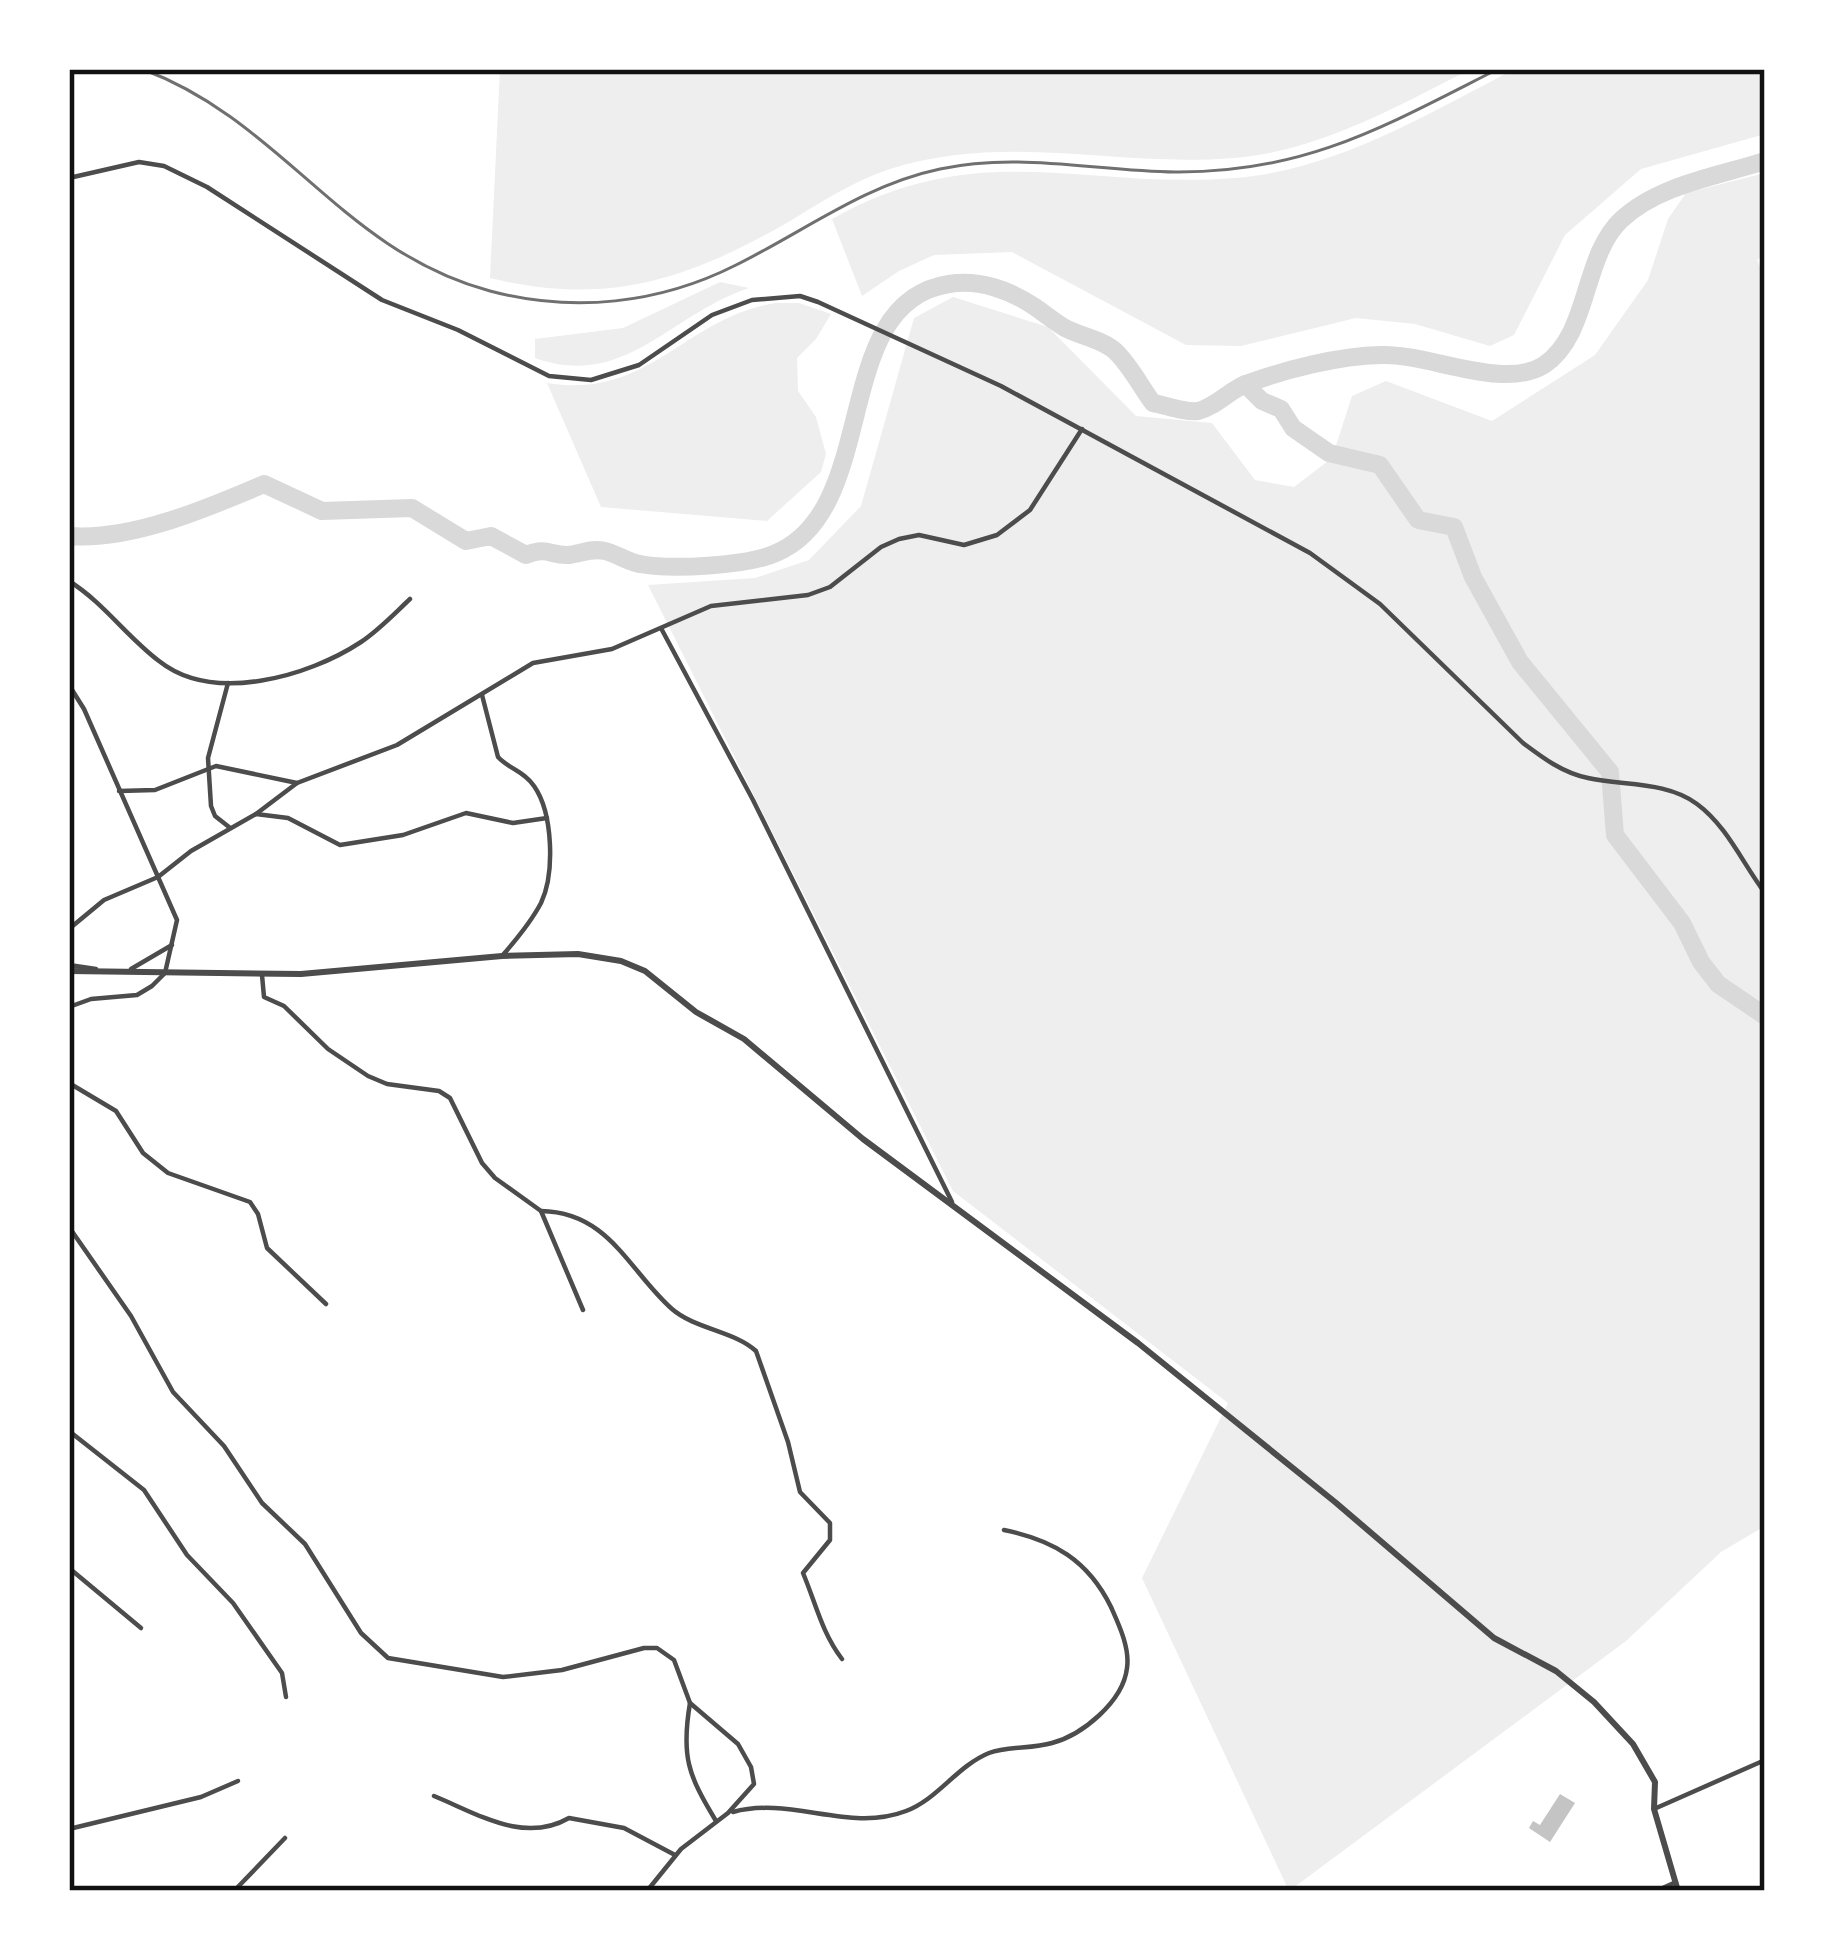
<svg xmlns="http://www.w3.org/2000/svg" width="1834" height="1960" font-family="'Roboto Serif',serif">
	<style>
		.green { fill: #eee }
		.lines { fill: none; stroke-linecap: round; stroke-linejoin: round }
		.river { stroke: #d9d9d9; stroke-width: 18 }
		.building { fill: #c4c4c4 }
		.minor { stroke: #4c4c4c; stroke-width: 4.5 }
		.tertiary { stroke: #4c4c4c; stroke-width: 6 }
		.rail { stroke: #707070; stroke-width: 3 }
		.neatline { fill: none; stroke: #111; stroke-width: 4.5 }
	</style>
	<rect width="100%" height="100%" fill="#fff"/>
	<g class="green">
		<path d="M500 69H1471C1396 107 1319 151 1234 158 1113 168 1011 132 890 169 853 181 818 204 785 224 684 281 606 306 490 278Z"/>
		<path d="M1515 69H1765V134L1641 169 1565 235 1514 335 1490 346 1415 324 1356 318 1241 346 1186 345 1012 252 934 255 899 271 862 296 832 219C979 136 1083 190 1235 178 1336 170 1427 114 1515 69Z"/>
		<path d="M1765 173V254L1757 260 1765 277V1526L1721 1552 1626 1641 1289 1891 1142 1578 1228 1403 953 1191 648 585 755 578 809 560 861 506 914 318 953 297 1048 327 1136 416 1212 423 1255 480 1294 487 1332 458 1352 396 1386 381 1492 421 1595 355 1648 280 1668 219 1686 193Z"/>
		<path d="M720 282 749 288C670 314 625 390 535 358V339L623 328Z"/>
		<path d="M776 303H799L831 314 816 339 797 358 798 391 816 417 826 454 821 472 767 521 601 507 547 383C650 400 683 318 776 303Z"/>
	</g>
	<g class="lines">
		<g class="river">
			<path d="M1245 384 1262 401 1281 409 1293 428 1329 453 1380 465 1418 520 1454 527 1473 577 1520 662 1610 772 1615 835 1682 923 1701 962 1718 984 1765 1016"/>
			<path d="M69 536C131 541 208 508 264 484L322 511 412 508 466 541 491 536 526 555C548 546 550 556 569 555 583 553 592 548 605 551 617 554 628 562 640 564 671 570 747 566 776 553 882 508 829 302 949 284 979 279 1010 290 1035 307 1045 314 1055 322 1065 328 1080 336 1103 340 1115 351 1130 365 1141 387 1153 403 1165 405 1186 413 1198 411 1215 407 1230 390 1246 384 1287 369 1338 356 1381 355 1428 353 1503 391 1544 365 1590 334 1582 257 1621 220 1658 185 1718 176 1765 161"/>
		</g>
	</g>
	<path class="building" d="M1560 1794 1575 1803 1550 1842 1529 1828 1533 1821 1540 1825Z"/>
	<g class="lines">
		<g class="minor">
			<path d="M69 178 139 162 164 166 207 187 382 300 458 330 549 376 591 380 639 365 712 315 752 300 800 296 818 302 1001 386 1310 553 1380 604 1523 743C1543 758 1563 773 1588 778 1623 786 1666 781 1697 804 1727 826 1743 864 1765 893"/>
			<path d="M69 581C104 603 126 636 159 661 213 704 308 677 361 642 379 630 394 614 410 599"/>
			<path d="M662 630 753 800 952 1202"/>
			<path d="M228 683 208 758 211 806 215 816 229 827"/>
			<path d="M69 685 84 709 177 920 165 973 152 986 137 995 91 999 69 1007"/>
			<path d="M482 695 498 757C509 769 524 771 534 786 553 813 555 873 541 903 531 922 516 940 502 956"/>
			<path d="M119 791 155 790 216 766 297 783"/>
			<path d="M256 814 288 818 340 845 403 835 466 813 513 823 547 818"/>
			<path d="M69 929 104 900 158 877 191 851 256 814 297 783 397 745 533 663 612 649 711 606 808 595 830 587 881 547 899 539 919 535 964 545 997 535 1030 510 1082 429"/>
			<path d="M69 965 96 969"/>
			<path d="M131 969 172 945"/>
			<path d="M262 975 264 997 284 1006 328 1049 368 1076 387 1084 439 1091 450 1098 482 1163 495 1178 541 1211 583 1310"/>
			<path d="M69 1083 116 1111 143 1153 168 1173 250 1202 258 1214 267 1248 326 1304"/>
			<path d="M541 1211C609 1212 629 1271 672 1309 695 1329 734 1331 756 1351L788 1442 800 1492 830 1523V1540L803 1573C816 1604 822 1633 842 1659"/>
			<path d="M69 1227 131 1316 173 1392 224 1446 262 1503 305 1544 361 1633 388 1658 503 1677 562 1670 644 1648H657L674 1660 690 1703 738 1744 751 1767 754 1784 728 1813 681 1849 647 1891"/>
			<path d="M69 1431 144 1490 187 1555 233 1603 282 1673 286 1697"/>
			<path d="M69 1568 141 1628"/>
			<path d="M690 1703C681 1756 688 1775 716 1821"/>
			<path d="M434 1796C478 1814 524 1844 569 1818L624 1828 675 1855"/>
			<path d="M1654 1809 1765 1760"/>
			<path d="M733 1812C791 1796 849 1833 906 1811 938 1799 957 1766 989 1753 1007 1746 1032 1749 1052 1743 1082 1735 1123 1702 1127 1668 1130 1648 1119 1625 1111 1607 1088 1560 1053 1540 1004 1530"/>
			<path d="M69 1829 201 1797 238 1781"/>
			<path d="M234 1891 285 1838"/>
			<path d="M1656 1891 1676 1882"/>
		</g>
		<path class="tertiary" d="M69 971 301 974 502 956 578 954 621 961 645 971 696 1012 744 1039 863 1139 1138 1343 1335 1502 1494 1638 1556 1671 1594 1702 1633 1744 1655 1782 1654 1809 1678 1891"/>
		<path class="rail" d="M142 69C283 121 341 251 490 291 573 313 659 304 736 265 805 231 864 185 940 169 1018 152 1096 171 1175 172 1306 173 1385 126 1498 69"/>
	</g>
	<rect width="1834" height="1960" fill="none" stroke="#ffffff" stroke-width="144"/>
	<rect x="72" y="72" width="1690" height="1816" class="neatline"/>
</svg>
